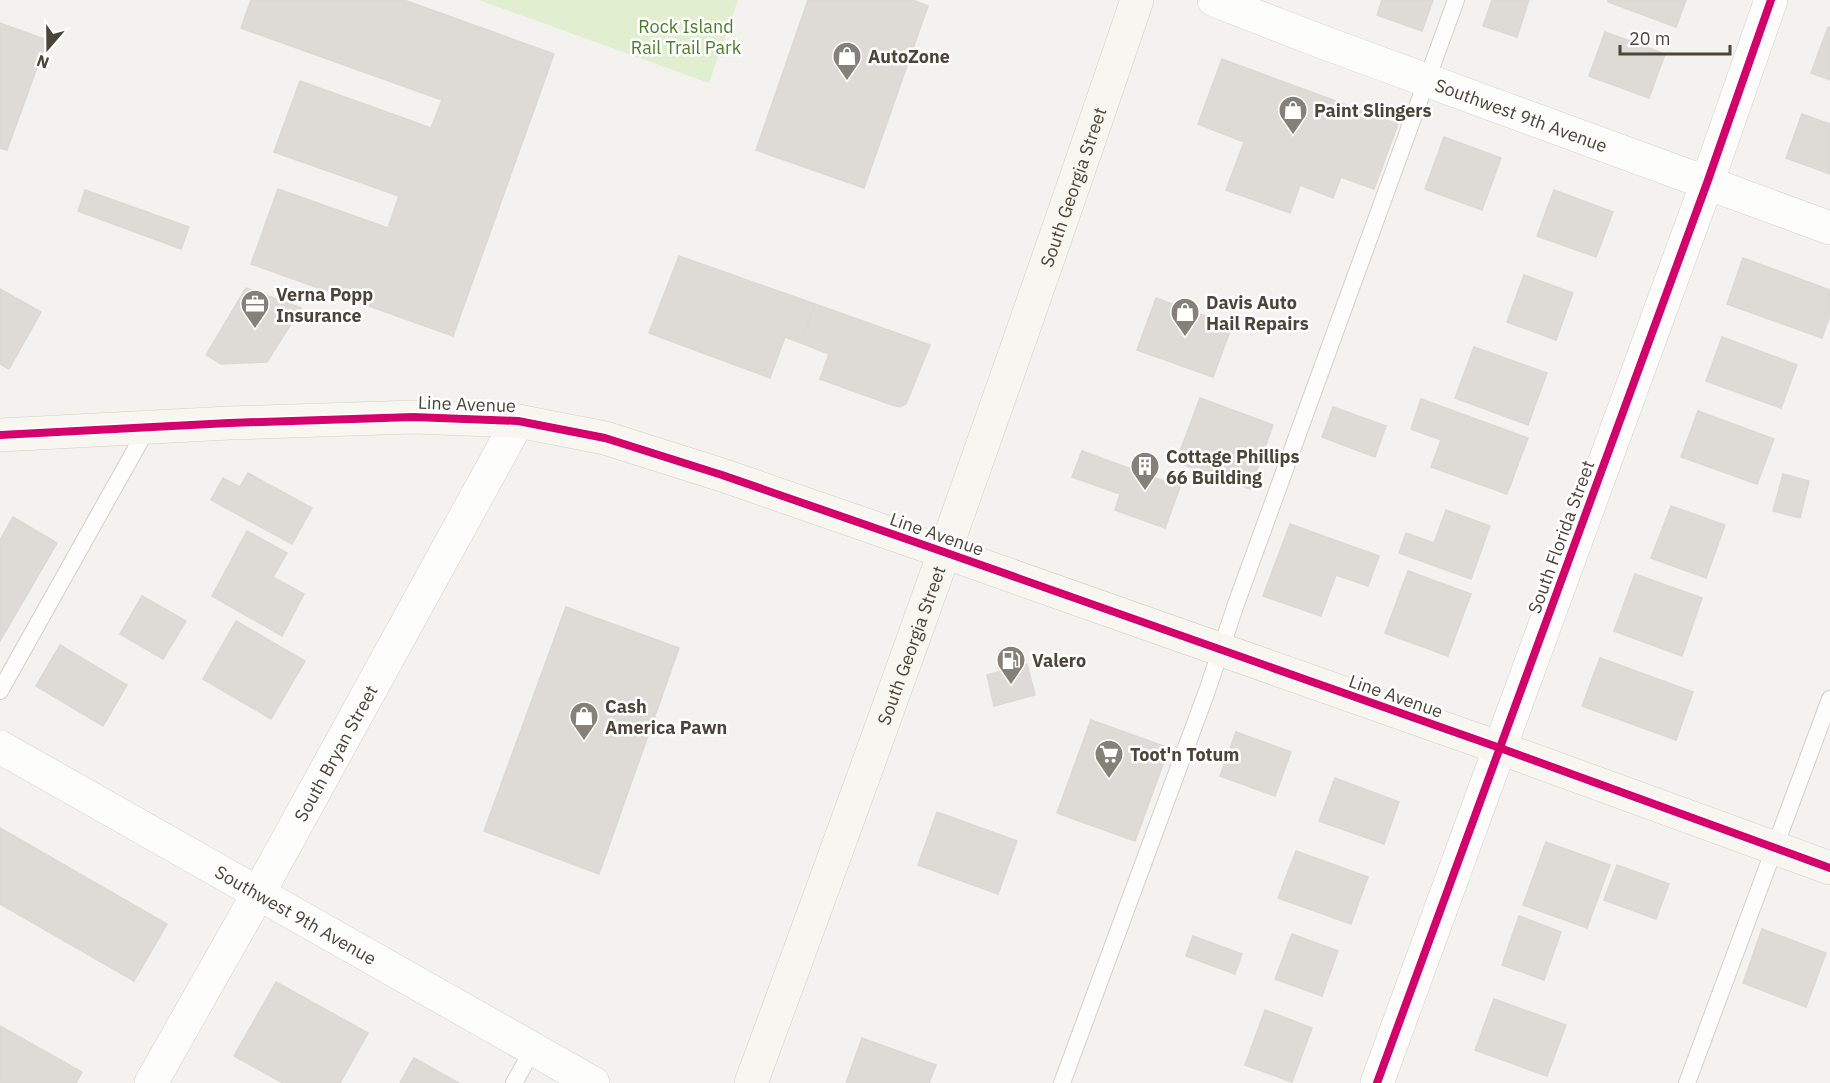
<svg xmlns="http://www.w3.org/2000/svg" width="1830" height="1083" font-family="'IBM Plex Sans',sans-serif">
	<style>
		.green { fill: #e1eecf }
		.building { fill: #dedbd6; stroke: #dcd9d4; stroke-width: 1.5 }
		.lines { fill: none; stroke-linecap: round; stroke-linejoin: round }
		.lane-casing { stroke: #d2d0cb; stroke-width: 18 }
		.street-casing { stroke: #d2d0cb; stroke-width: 34 }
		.secondary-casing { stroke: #d3cfc5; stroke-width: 34 }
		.lane { stroke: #fdfdfc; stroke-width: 16 }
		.street { stroke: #fdfdfc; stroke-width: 33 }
		.secondary { stroke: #f7f6f1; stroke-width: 33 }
		.cycleway-casing { stroke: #fff; stroke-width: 11 }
		.cycleway { stroke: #d6006c; stroke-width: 8 }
		.labels { text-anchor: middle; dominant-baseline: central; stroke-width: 5; stroke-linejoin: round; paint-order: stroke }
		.park-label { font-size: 18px; fill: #4a7f2a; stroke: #fff }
		.poi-label { font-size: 18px; font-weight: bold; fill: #4b4439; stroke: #fff; text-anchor: start }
		.street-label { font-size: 18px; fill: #4b4439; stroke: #fff }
	</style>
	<rect width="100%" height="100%" fill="#f4f2ee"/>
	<path class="green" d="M479 0H738L709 83Z"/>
	<g class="building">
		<path d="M251 0H404L554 54 453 336 251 264 278 189 388 228 399 196 274 152 300 81 431 128 442 100 241 28Z"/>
		<path d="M808 0H912L928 6 864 188 756 150Z"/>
		<path d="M1382 0H1433L1422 31 1377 15Z"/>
		<path d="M1492 0H1529L1517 37 1483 26Z"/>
		<path d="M1608 0H1686L1676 27 1608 2Z"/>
		<path d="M0 23 47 40 7 150 0 148Z"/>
		<path d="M1828 27 1830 28V80L1811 73Z"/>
		<path d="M1605 32 1665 54 1649 98 1589 76Z"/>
		<path d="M1222 59 1398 124 1374 189 1341 177 1333 198 1300 185 1290 213 1226 190 1244 142 1198 124Z"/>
		<path d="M1802 114 1830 124V174L1786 158Z"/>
		<path d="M1444 137 1501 158 1482 210 1425 189Z"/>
		<path d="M85 190 189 227 181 249 78 211Z"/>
		<path d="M1554 190 1613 212 1596 257 1537 236Z"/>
		<path d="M679 256 815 304 801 343 785 337 770 378 649 333Z"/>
		<path d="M1743 258 1830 290V315L1822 338 1727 304Z"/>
		<path d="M1524 275 1573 293 1556 340 1507 322Z"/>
		<path d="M246 288 301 308 267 362 221 364 206 355Z"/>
		<path d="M0 289 41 312 9 369 0 364Z"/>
		<path d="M1156 298 1232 326 1213 377 1137 350Z"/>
		<path d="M815 304 930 345 906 404 900 407 892 405 820 379 829 354 801 343Z"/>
		<path d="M1722 337 1797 365 1781 408 1706 381Z"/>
		<path d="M1474 347 1547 373 1528 425 1455 398Z"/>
		<path d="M1200 398 1273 425 1250 489 1176 462Z"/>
		<path d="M1421 399 1528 438 1507 494 1431 467 1441 440 1411 429Z"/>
		<path d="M1333 407 1386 426 1375 457 1322 437Z"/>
		<path d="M1698 411 1774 439 1757 484 1681 457Z"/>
		<path d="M1082 451 1180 487 1165 528 1115 510 1120 494 1072 477Z"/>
		<path d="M248 473 312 508 292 544 211 500 223 478 240 487Z"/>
		<path d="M1783 474 1809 481 1800 518 1773 511Z"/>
		<path d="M1671 506 1725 525 1706 578 1651 558Z"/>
		<path d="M1446 510 1490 526 1471 579 1399 553 1406 533 1434 543Z"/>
		<path d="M13 517 57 543 0 641V540Z"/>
		<path d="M1290 524 1379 556 1368 586 1336 575 1321 616 1263 596Z"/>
		<path d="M247 531 287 553 273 577 304 594 282 636 212 596Z"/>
		<path d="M1408 571 1471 594 1448 656 1385 633Z"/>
		<path d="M1635 574 1702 598 1682 656 1614 631Z"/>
		<path d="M142 596 186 621 163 659 120 634Z"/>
		<path d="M566 607 679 648 599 874 484 831Z"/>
		<path d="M236 621 305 661 271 719 203 679Z"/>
		<path d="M60 645 127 685 103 726 36 686Z"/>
		<path d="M1600 658 1693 692 1676 740 1582 706Z"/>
		<path d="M1027 664 1035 695 994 706 987 675Z"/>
		<path d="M1091 720 1169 748 1135 841 1057 813Z"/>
		<path d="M1236 732 1291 752 1275 796 1220 776Z"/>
		<path d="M1335 778 1399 802 1384 844 1319 821Z"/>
		<path d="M937 812 1017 841 998 894 918 865Z"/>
		<path d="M0 828 167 924 134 981 0 904Z"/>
		<path d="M1546 842 1610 865 1587 928 1523 905Z"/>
		<path d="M1296 851 1368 877 1351 924 1278 898Z"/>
		<path d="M1617 865 1669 884 1656 919 1604 900Z"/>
		<path d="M1519 916 1561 932 1544 980 1502 965Z"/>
		<path d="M1762 929 1826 953 1806 1007 1743 983Z"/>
		<path d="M1292 934 1338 951 1322 996 1275 979Z"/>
		<path d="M1193 936 1242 954 1235 974 1186 956Z"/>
		<path d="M276 982 368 1033 340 1083H283L234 1056Z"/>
		<path d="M1494 999 1566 1025 1547 1076 1475 1050Z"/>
		<path d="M1265 1010 1312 1028 1292 1082 1245 1065Z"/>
		<path d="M0 1026 82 1072 76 1083H0Z"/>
		<path d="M862 1038 936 1065 929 1083H846Z"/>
		<path d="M414 1058 459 1083H400Z"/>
	</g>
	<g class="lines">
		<g class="lane-casing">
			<g id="lane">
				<path d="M0 691 148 427"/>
				<path d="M514 1083 533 1049"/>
				<path d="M1062 1083 1207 691 1236 604 1456 0"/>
				<path d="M1687 1083 1830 699"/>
			</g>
		</g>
		<g class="street-casing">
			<g id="street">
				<path id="s1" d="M1214 0 1325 43 1830 228"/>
				<path id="s2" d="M0 747 593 1083"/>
				<path id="s3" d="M151 1083 258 894 518 421"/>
				<path d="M1377 1083 1707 183 1771 0"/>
			</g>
		</g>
		<g class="secondary-casing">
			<g id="secondary">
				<path d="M0 435 229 423 413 417 518 421 605 438 722 475 944 552 1500 748 1830 868"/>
				<path id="s4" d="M751 1083C884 724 1014 363 1137 0"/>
			</g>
		</g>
		<use href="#lane" class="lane"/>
		<use href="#street" class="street"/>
		<use href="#secondary" class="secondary"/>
		<g class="cycleway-casing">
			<g id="cycleway">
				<path d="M0 435 229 423 413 417 518 421 605 438 722 475 944 552 1500 748 1830 868"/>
				<path d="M1377 1083 1707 183 1771 0"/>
			</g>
		</g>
		<use href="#cycleway" class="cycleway"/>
	</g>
	<defs>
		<g id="shop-pin" transform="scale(1.5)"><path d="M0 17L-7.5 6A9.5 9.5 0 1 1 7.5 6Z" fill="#868178" stroke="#fff"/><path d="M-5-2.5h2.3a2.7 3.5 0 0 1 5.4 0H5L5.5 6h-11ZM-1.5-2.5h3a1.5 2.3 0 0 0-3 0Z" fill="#fff"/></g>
		<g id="office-pin" transform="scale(1.5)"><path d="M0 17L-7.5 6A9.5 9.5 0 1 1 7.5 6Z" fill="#868178" stroke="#fff"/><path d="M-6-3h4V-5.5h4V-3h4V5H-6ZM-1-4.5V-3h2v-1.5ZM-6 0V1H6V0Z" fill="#fff"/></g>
		<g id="building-pin" transform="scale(1.5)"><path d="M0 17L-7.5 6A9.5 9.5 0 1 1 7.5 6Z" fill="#868178" stroke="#fff"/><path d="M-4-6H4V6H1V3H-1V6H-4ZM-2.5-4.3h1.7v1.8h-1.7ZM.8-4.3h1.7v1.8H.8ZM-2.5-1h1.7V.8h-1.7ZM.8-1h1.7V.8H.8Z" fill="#fff"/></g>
		<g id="fuel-pin" transform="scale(1.5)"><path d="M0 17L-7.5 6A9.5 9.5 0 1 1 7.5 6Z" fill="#868178" stroke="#fff"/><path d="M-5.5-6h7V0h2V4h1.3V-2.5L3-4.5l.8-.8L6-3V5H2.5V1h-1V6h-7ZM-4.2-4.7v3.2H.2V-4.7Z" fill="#fff"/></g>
		<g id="supermarket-pin" transform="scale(1.5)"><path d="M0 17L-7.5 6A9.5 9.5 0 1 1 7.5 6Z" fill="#868178" stroke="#fff"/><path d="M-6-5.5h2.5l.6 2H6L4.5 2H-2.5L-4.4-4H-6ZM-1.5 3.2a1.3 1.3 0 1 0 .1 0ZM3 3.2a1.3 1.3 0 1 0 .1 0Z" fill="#fff"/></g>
	</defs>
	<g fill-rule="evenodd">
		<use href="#shop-pin" x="847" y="56"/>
		<use href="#shop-pin" x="1293" y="110"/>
		<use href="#office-pin" x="255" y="304"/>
		<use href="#shop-pin" x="1185" y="312"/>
		<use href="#building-pin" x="1145" y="466"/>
		<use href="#fuel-pin" x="1011" y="660"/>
		<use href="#shop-pin" x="584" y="716"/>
		<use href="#supermarket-pin" x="1109" y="754"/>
	</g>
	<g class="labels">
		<g class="park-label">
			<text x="686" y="26">Rock Island<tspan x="686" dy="21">Rail Trail Park</tspan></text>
		</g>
		<g class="poi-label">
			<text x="868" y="56">AutoZone</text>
			<text x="1314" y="110">Paint Slingers</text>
			<text x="276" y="294">Verna Popp<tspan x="276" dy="21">Insurance</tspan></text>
			<text x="1206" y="302">Davis Auto<tspan x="1206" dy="21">Hail Repairs</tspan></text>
			<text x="1166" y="456">Cottage Phillips<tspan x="1166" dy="21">66 Building</tspan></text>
			<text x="1032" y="660">Valero</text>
			<text x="605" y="706">Cash<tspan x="605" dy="21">America Pawn</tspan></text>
			<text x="1130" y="754">Toot'n Totum</text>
		</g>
		<g class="street-label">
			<text stroke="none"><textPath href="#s1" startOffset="328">Southwest 9th Avenue</textPath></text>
			<text stroke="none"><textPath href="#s4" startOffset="952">South Georgia Street</textPath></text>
			<text transform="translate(467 404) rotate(2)">Line Avenue</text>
			<text transform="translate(937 534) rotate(19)">Line Avenue</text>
			<text transform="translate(1561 537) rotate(-70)">South Florida Street</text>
			<text stroke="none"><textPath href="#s4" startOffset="466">South Georgia Street</textPath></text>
			<text transform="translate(1396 696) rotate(19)">Line Avenue</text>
			<text stroke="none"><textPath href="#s3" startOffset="378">South Bryan Street</textPath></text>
			<text stroke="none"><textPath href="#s2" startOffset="340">Southwest 9th Avenue</textPath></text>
		</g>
	</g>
	<g transform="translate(48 48) rotate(200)" stroke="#ffffff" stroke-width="4.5" paint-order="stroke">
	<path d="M0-4.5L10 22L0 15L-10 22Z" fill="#4b4439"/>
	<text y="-9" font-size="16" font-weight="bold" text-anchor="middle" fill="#4b4439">N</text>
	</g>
	<path d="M1620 45v9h110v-9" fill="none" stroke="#4b4439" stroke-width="3"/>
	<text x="1629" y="45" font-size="18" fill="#4b4439" stroke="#ffffff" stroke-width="4.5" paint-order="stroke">20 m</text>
</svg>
